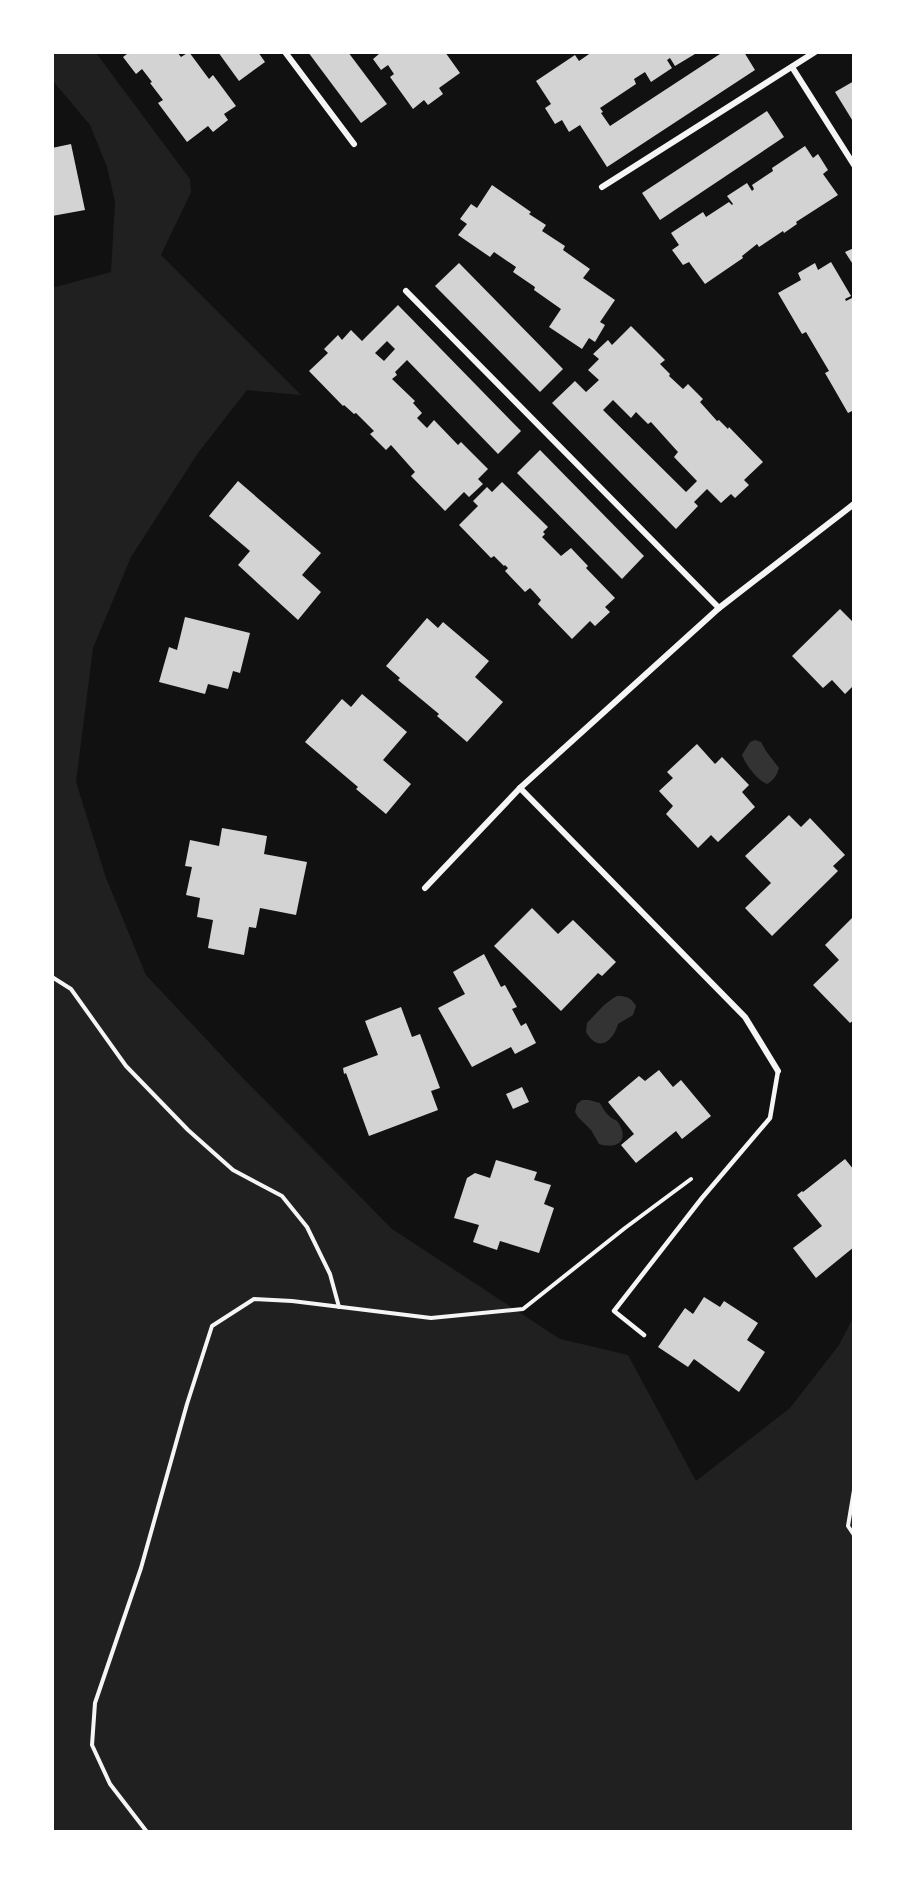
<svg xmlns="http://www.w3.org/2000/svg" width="906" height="1884" font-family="Mulish,sans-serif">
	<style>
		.green { fill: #202020 }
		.water { fill: #333 }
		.building { fill: #d3d3d3; fill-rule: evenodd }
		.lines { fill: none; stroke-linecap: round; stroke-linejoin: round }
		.path { stroke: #f5f5f5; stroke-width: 4 }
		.service { stroke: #f5f5f5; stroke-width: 4.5 }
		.minor { stroke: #f5f5f5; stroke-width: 6 }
	</style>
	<rect width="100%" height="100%" fill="#111"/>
	<path class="green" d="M52 53H96L190 179 191 192 161 255 301 395 247 390 198 453 131 557 93 648 76 782 106 878 146 975 235 1070 392 1229 560 1339 628 1355 696 1481 790 1408 839 1345 853 1318V1831H53L52 288 111 272 115 202 107 167 90 125 53 81Z"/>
	<g class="water">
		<path d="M755 740 761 742 766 751 779 768C777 775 774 780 767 784 757 780 746 765 742 755L750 742Z"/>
		<path d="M617 996C627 996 631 998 636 1006L633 1015 618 1024C613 1042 598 1053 586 1032L587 1023C597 1013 604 1003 617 996Z"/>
		<path d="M582 1100H589L600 1103C602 1107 605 1112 608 1115 611 1118 614 1119 617 1121 622 1127 626 1138 619 1143 613 1147 605 1146 599 1144L591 1130 578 1117 575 1112 577 1104Z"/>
	</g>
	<g class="building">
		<path d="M126 52H177L181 57 189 52 209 79 213 75 236 106 224 114 228 120 213 132 208 126 187 142 158 103 163 100 150 83 152 82 142 69 136 74 123 57 127 54Z"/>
		<path d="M218 52H258L265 62 239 81Z"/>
		<path d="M308 52H348L387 104 361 123Z"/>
		<path d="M378 52H445L460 73 439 88 443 94 428 105 424 100 413 109 390 77 394 74 388 65 381 70 373 59 379 54Z"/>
		<path d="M592 52H694L695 54 675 66 670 58 667 60 672 68 651 82 645 72 634 79 636 84 600 108 603 112 601 113 610 126 723 52H744L755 70 607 167 580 125 569 132 562 120 555 124 545 108 551 104 536 81 575 55 579 61Z"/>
		<path d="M854 81V123L835 92Z"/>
		<path d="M767 111 784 137 660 220 642 193Z"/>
		<path d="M71 144 85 210 52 216V148Z"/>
		<path d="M805 146 813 158 818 154 828 170 823 174 838 195 796 222 797 224 784 233 783 231 759 247 757 244 742 256 743 258 705 284 689 262 683 265 672 250 679 245 671 233 703 212 706 217 729 202 732 205 733 204 727 196 747 183 752 191 754 189 752 185 773 171 772 168Z"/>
		<path d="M492 185 531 212 529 214 546 225 542 231 565 246 563 250 590 269 583 278 615 300 600 322 605 325 595 342 589 338 582 349 549 327 561 309 534 290 535 287 513 272 516 267 494 252 490 257 458 235 467 224 460 219 471 204 477 208Z"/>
		<path d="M854 248V266L845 252Z"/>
		<path d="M831 262 851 296 845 299 846 301 854 297V410L848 413 825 373 829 371 806 332 802 334 778 293 801 280 798 273 815 263 818 270Z"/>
		<path d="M459 263 563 369 540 392 435 286Z"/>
		<path d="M398 305 521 431 498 454 407 360 395 372 397 375 392 379 415 401 413 403 422 413 417 418 427 428 434 420 458 445 461 442 488 469 478 479 483 484 469 497 464 492 445 511 411 476 415 472 391 445 386 450 370 434 374 431 356 413 354 414 344 405 343 406 309 371 328 353 324 349 338 335 342 340 351 330 362 341ZM387 341 395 349 384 361 375 353Z"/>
		<path d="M631 326 665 360 660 364 670 374 669 376 683 389 688 384 703 399 700 402 717 421 719 420 728 429 729 427 763 462 744 480 749 485 735 498 731 494 721 503 707 489 694 502 698 506 676 529 552 403 575 381 586 392 599 380 588 370 599 359 593 354 608 340 612 345ZM613 400 631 418 636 412 648 424 651 422 678 452 674 457 697 481 686 492 603 410Z"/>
		<path d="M540 450 644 556 622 579 517 473Z"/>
		<path d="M238 481 321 553 302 575 321 592 298 620 238 565 250 551 209 516Z"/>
		<path d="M502 482 548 527 543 532 545 534 542 537 561 556 571 548 588 566 586 568 615 598 605 607 610 612 595 626 590 621 572 639 538 604 541 600 533 591 530 588 525 592 505 571 508 568 505 565 504 566 494 556 491 558 459 525 478 506 473 501 487 487 492 492Z"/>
		<path d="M840 609 854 623V685L845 694 832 680 823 688 792 656Z"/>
		<path d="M185 617 250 633 240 673 233 671 228 689 208 684 205 694 159 682 169 647 177 650Z"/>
		<path d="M427 618 438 628 443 622 489 661 475 677 503 702 467 742 437 716 439 714 398 680 400 678 386 666Z"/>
		<path d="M362 694 407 732 383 760 411 784 386 814 356 789 358 787 305 742 342 699 351 707Z"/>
		<path d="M697 744 715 764 722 757 749 785 742 792 755 807 718 842 711 835 698 848 666 814 673 806 659 791 673 778 667 772Z"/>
		<path d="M789 815 801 827 810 818 845 855 833 866 838 871 772 936 745 908 771 883 745 856Z"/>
		<path d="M222 828 267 836 264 854 307 862 296 915 260 908 256 928 249 927 244 955 208 948 213 920 197 917 200 898 186 895 192 867 185 866 190 840 219 846Z"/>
		<path d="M532 908 558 934 573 920 616 962 602 976 598 973 561 1011 494 946Z"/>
		<path d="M854 916V1020L850 1023 813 985 839 960 825 945Z"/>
		<path d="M484 954 501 987 505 985 517 1007 512 1009 521 1026 526 1023 536 1043 515 1054 511 1047 472 1067 438 1008 465 994 453 972Z"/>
		<path d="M401 1007 412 1037 420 1034 440 1088 431 1091 438 1110 369 1136 346 1073 344 1074 343 1068 378 1055 365 1021Z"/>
		<path d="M659 1070 673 1087 681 1080 711 1116 682 1139 676 1131 636 1163 621 1145 634 1134 608 1102 639 1076 645 1081Z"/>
		<path d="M522 1087 529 1102 513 1109 506 1094Z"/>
		<path d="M845 1159 854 1170V1247L816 1278 793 1248 822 1226 797 1195 802 1191 803 1192Z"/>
		<path d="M496 1160 537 1172 534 1180 551 1185 544 1204 554 1208 539 1253 500 1241 497 1250 473 1242 479 1225 454 1218 467 1178 475 1173 490 1178Z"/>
		<path d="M704 1297 720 1307 724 1301 758 1323 747 1340 765 1352 739 1392 694 1359 688 1367 658 1347 685 1308 693 1314Z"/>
	</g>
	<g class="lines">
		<g class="path">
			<path d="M52 977 71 989 126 1066 188 1130 233 1170 282 1196 307 1227 330 1274 339 1307"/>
			<path d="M854 1490 848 1526 854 1535"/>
			<path d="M147 1832 110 1784 92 1745 95 1703 141 1568 187 1404 212 1326 254 1299 292 1301 431 1318 523 1309 625 1228 691 1179"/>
		</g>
		<path class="service" d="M644 1335 614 1311 702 1198 770 1118 778 1071"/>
		<g class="minor">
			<path d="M285 52 354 144"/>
			<path d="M792 67 854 165"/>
			<path d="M602 187 815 52"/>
			<path d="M406 291 719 608"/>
			<path d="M520 788 745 1017 778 1071"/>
			<path d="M425 888 520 788 719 608 854 504"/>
		</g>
	</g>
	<rect width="906" height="1884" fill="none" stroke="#ffffff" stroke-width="108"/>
</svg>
